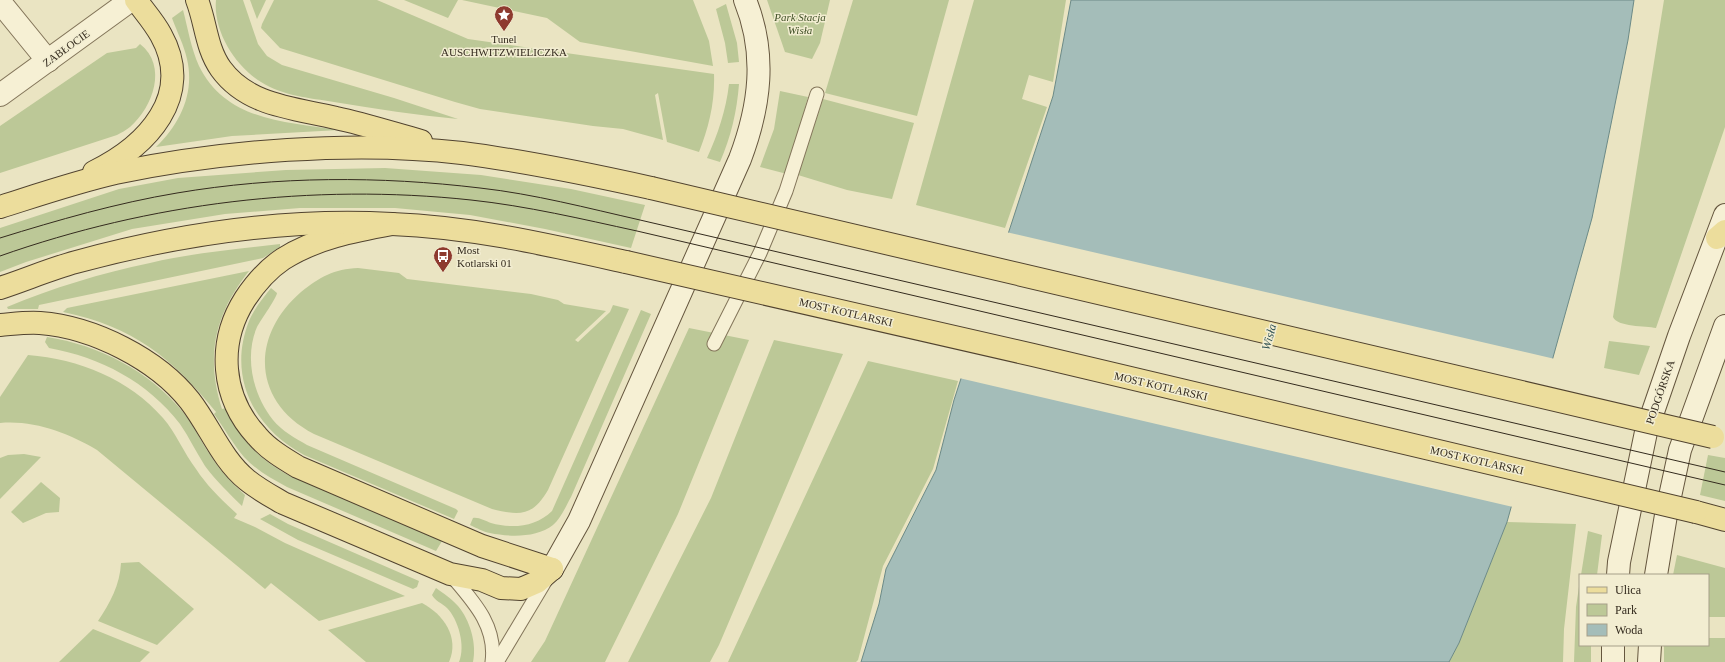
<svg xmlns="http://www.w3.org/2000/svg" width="1725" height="662" font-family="'Times New Roman',serif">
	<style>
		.green { fill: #bcc897 }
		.water { fill: #a4bdb9; stroke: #6c8a87 }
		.pier { fill: #eae4c2 }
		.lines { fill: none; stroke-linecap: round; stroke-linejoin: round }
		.lane-casing { stroke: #83755a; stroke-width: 15 }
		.street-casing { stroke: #83755a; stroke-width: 24 }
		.secondary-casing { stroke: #65563e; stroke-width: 24 }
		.primary-casing { stroke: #51432f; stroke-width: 24 }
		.lane { stroke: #f6f0d4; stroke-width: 13 }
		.street { stroke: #f6f0d4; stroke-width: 22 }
		.secondary { stroke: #f6f0d4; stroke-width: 22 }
		.primary { stroke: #ecdd9c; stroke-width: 22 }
		.tram { stroke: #342b1e; stroke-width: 1 }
		.primary-bridge-casing { stroke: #51432f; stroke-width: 24; stroke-linecap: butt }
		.primary-bridge { stroke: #ecdd9c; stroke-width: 22 }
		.labels { text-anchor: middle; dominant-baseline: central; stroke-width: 3; stroke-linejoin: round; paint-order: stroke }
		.park-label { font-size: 11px; font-style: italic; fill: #3f4f26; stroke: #f2edd1 }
		.poi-label { font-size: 11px; fill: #342b1e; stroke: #f2edd1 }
		.street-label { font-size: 11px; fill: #342b1e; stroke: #f2edd1 }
		.water-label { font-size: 12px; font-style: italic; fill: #2e5052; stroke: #f2edd1 }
	</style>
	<rect width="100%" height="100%" fill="#eae4c2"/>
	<g class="green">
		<path d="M216 0H243L258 44 267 56 282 65 394 98 458 119C417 115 376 109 334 102 310 98 283 96 261 82 235 66 213 31 216 0Z"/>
		<path d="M250 0H266L257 19Z"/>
		<path d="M274 0H377L468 39 714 74C715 102 709 127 699 152L667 142 658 93 655 95 663 140 623 129 593 126 480 109 455 102 280 48 261 28 262 24Z"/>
		<path d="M404 0H458L448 18Z"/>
		<path d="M462 0H693L709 41 713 66 580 42 547 18Z"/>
		<path d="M767 0H830L820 43 812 59 785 52Z"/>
		<path d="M853 0H949L917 116 825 93Z"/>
		<path d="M974 0H1066L1053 82 1029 75 1022 99 1047 107 1005 228 916 205Z"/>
		<path d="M1664 0H1725V127L1656 328C1646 326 1617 327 1613 317Z"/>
		<path d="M726 4 737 43 739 62 728 63 725 43 716 9Z"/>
		<path d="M183 10C188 29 191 48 199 66 226 121 286 122 339 130L232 136 156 147C180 124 195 93 187 59 184 45 177 32 172 18Z"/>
		<path d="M140 44C168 66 153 107 130 127 126 130 121 133 117 135L0 173V126L107 53 136 48Z"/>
		<path d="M729 84H739C737 111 731 137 720 162L707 158C718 134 726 110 729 84Z"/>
		<path d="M780 91 808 97 787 174 760 167 774 129Z"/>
		<path d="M823 99 914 123 892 199 847 190 798 175Z"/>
		<path d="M385 168 481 175 571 189 645 205 631 248 545 229 470 215 395 208H300L225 214 132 229 26 262 0 272V228L119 189 178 178 286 170Z"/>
		<path d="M280 244V247L263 258 39 305 38 309H8L7 307C53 288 101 273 150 263 192 253 236 249 280 244Z"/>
		<path d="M358 268 399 273 407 279 531 294 558 300 564 304 606 311 575 340 578 342 610 312 613 305 629 309 548 490C533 516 520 516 492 509L314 434C252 402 250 336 301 292 320 277 334 269 358 268Z"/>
		<path d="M249 271C215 314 205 356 222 409L226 408C243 441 255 456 288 475L442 541 436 551 287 487C272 479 256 470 244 457 233 444 224 428 214 414L216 412C171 357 134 327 63 312L67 308Z"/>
		<path d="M271 288 277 293C277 297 261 320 257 327 244 357 253 395 273 420 282 431 295 438 307 445L456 509 458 511 454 519 304 455C254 428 227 377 249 321 254 309 263 298 271 288Z"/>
		<path d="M641 310 651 314 571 497C566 506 561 518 553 525 537 538 509 537 490 533 483 532 477 528 470 525L473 518C479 517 485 521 491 523 512 529 536 527 552 511Z"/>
		<path d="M689 328 749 340 678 514 605 662H531L545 641Z"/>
		<path d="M47 337C99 345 149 371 183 412 194 426 201 442 211 456 220 471 232 483 245 495L242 506C229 493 216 481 205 466 196 452 189 437 180 424 148 382 100 357 49 348L45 342Z"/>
		<path d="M774 340 843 354 719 645 710 662H628L711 498Z"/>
		<path d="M1609 341 1650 346 1639 375 1604 368Z"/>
		<path d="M28 355C79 359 129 379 163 418 176 433 184 453 196 469 207 486 222 500 237 514L234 518 255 527 285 543 405 596 319 621 271 583 265 589 97 450C68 433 35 420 0 423V397Z"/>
		<path d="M868 361 958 381 933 469 883 566 858 660 856 662H728Z"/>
		<path d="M24 454 41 457 0 499V458L8 455Z"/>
		<path d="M1708 455 1725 458V501L1700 495Z"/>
		<path d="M41 482 60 498 59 512 46 513 23 523 11 512Z"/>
		<path d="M270 514 288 524 419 581 417 587 413 589 298 540 260 519Z"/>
		<path d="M1507 522 1576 524 1564 629 1563 662H1449L1459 643Z"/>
		<path d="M1588 531 1602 535 1597 575H1581Z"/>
		<path d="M1677 555 1725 568V617H1708V575H1673Z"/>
		<path d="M139 562 194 609 157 645 98 621C110 603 120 585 121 563Z"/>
		<path d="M1580 580V645H1591V662H1574L1576 607Z"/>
		<path d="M436 588C443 593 452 599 458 606 470 620 477 644 473 662H459C466 646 458 619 447 608 442 603 435 601 432 595Z"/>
		<path d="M422 603C443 614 460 637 449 662H366L328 630Z"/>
		<path d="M93 629 150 652 140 662H59Z"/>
		<path d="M1708 638H1725V662H1664V645H1708Z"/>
	</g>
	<path class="water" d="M1071 0H1634L1628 40 1592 218 1507 522 1459 643 1449 662H861L879 604 886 569 936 470 954 400 1053 96Z"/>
	<path class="pier" d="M1006 232 1555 359 1513 507 959 378Z"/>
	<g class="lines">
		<g class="lane-casing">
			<g id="lane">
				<path d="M714 344 760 253 786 191 817 94"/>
				<path d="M450 574C472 600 497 625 492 662"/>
				<path d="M497 662 546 580"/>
			</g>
		</g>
		<g class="street-casing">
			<g id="street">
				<path d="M0 2 48 61"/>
				<path d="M0 95 131 0"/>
			</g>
		</g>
		<g class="secondary-casing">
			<g id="secondary">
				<path d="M552 569 579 521 740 159C760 106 767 54 745 0"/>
				<path d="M1618 575 1619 562 1646 432 1679 336 1725 215"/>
				<path d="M1656 575 1666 515 1680 450 1725 326"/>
				<path d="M1613 645V662"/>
				<path d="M1649 662 1650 645"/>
			</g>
		</g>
		<g class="primary-casing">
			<g id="primary">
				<path d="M197 0C206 23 206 48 221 69 248 106 294 108 336 118 364 124 392 133 421 141"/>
				<path d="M94 172C147 146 195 96 161 35 154 22 144 11 136 0"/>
				<path d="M0 207C38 195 76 182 115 173 222 151 353 140 462 153 525 161 588 174 651 188"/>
				<path d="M392 224C354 231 316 238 283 259 268 269 255 284 245 299 217 343 221 397 257 436 268 449 283 458 298 467L482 546 552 569"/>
				<path d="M1717 238 1725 231"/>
				<path d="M0 288C25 280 50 269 76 262 179 234 285 218 392 224 472 227 549 245 626 262"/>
				<path d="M0 325C13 324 27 322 40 323 93 327 157 359 190 401 210 427 222 460 247 480 258 489 271 496 283 503L450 574 482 580 501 588 521 589 537 582 552 569"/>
				<path d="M1696 512 1725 520"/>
			</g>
		</g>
		<use href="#lane" class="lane"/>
		<use href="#street" class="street"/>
		<use href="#secondary" class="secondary"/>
		<use href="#primary" class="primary"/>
		<g class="tram">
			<path d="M0 238C58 220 117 203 177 193 277 176 380 176 480 188 534 194 587 208 640 220L1725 472"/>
			<path d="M0 256C150 203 312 183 471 200 527 206 582 219 637 231L1725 485"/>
		</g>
		<g class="primary-bridge-casing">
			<g id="primary-bridge">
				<path d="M651 188 1713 437"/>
				<path d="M626 262 1033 355 1696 512"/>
			</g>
		</g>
		<use href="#primary-bridge" class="primary-bridge"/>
	</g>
	<defs>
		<g id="sight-pin" transform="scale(1)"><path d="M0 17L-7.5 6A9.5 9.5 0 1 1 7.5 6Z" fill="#8e3a2f" stroke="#f2edd1"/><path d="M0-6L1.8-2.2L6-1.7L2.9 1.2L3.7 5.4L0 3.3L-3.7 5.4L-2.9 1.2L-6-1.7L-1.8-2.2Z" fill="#fff"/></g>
		<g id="bus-pin" transform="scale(1)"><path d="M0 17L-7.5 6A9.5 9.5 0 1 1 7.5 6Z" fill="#8e3a2f" stroke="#f2edd1"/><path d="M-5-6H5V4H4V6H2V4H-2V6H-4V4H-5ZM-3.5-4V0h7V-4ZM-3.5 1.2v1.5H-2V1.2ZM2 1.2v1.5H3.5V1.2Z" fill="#fff"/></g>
	</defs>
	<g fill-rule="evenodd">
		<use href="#sight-pin" x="504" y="15"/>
		<use href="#bus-pin" x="443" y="256"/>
	</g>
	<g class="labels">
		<g class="park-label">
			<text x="800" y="17">Park Stacja<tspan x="800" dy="13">Wisła</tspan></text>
		</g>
		<g class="poi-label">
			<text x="504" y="39">Tunel<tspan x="504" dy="13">AUSCHWITZWIELICZKA</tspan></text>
			<text x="457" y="250" text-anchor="start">Most<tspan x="457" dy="13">Kotlarski 01</tspan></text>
		</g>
		<g class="street-label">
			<text transform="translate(66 48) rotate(-36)">ZABŁOCIE</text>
			<text transform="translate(846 312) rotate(13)">MOST KOTLARSKI</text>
			<text transform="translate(1161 386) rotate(13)">MOST KOTLARSKI</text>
			<text transform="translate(1660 392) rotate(-71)">PODGÓRSKA</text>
			<text transform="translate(1477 460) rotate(13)">MOST KOTLARSKI</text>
		</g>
		<g class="water-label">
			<text transform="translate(1269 337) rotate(-74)">Wisła</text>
		</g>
	</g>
	<rect x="1579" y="574" width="130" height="72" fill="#f2edd1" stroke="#a69f89"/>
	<rect x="1587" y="587" width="20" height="6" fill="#ecdd9c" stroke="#a69f89"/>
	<text x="1615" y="594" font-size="12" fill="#342b1e">Ulica</text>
	<rect x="1587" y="604" width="20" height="12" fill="#bcc897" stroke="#a69f89"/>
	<text x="1615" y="614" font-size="12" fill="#342b1e">Park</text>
	<rect x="1587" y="624" width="20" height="12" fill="#a4bdb9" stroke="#a69f89"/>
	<text x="1615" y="634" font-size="12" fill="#342b1e">Woda</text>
</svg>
